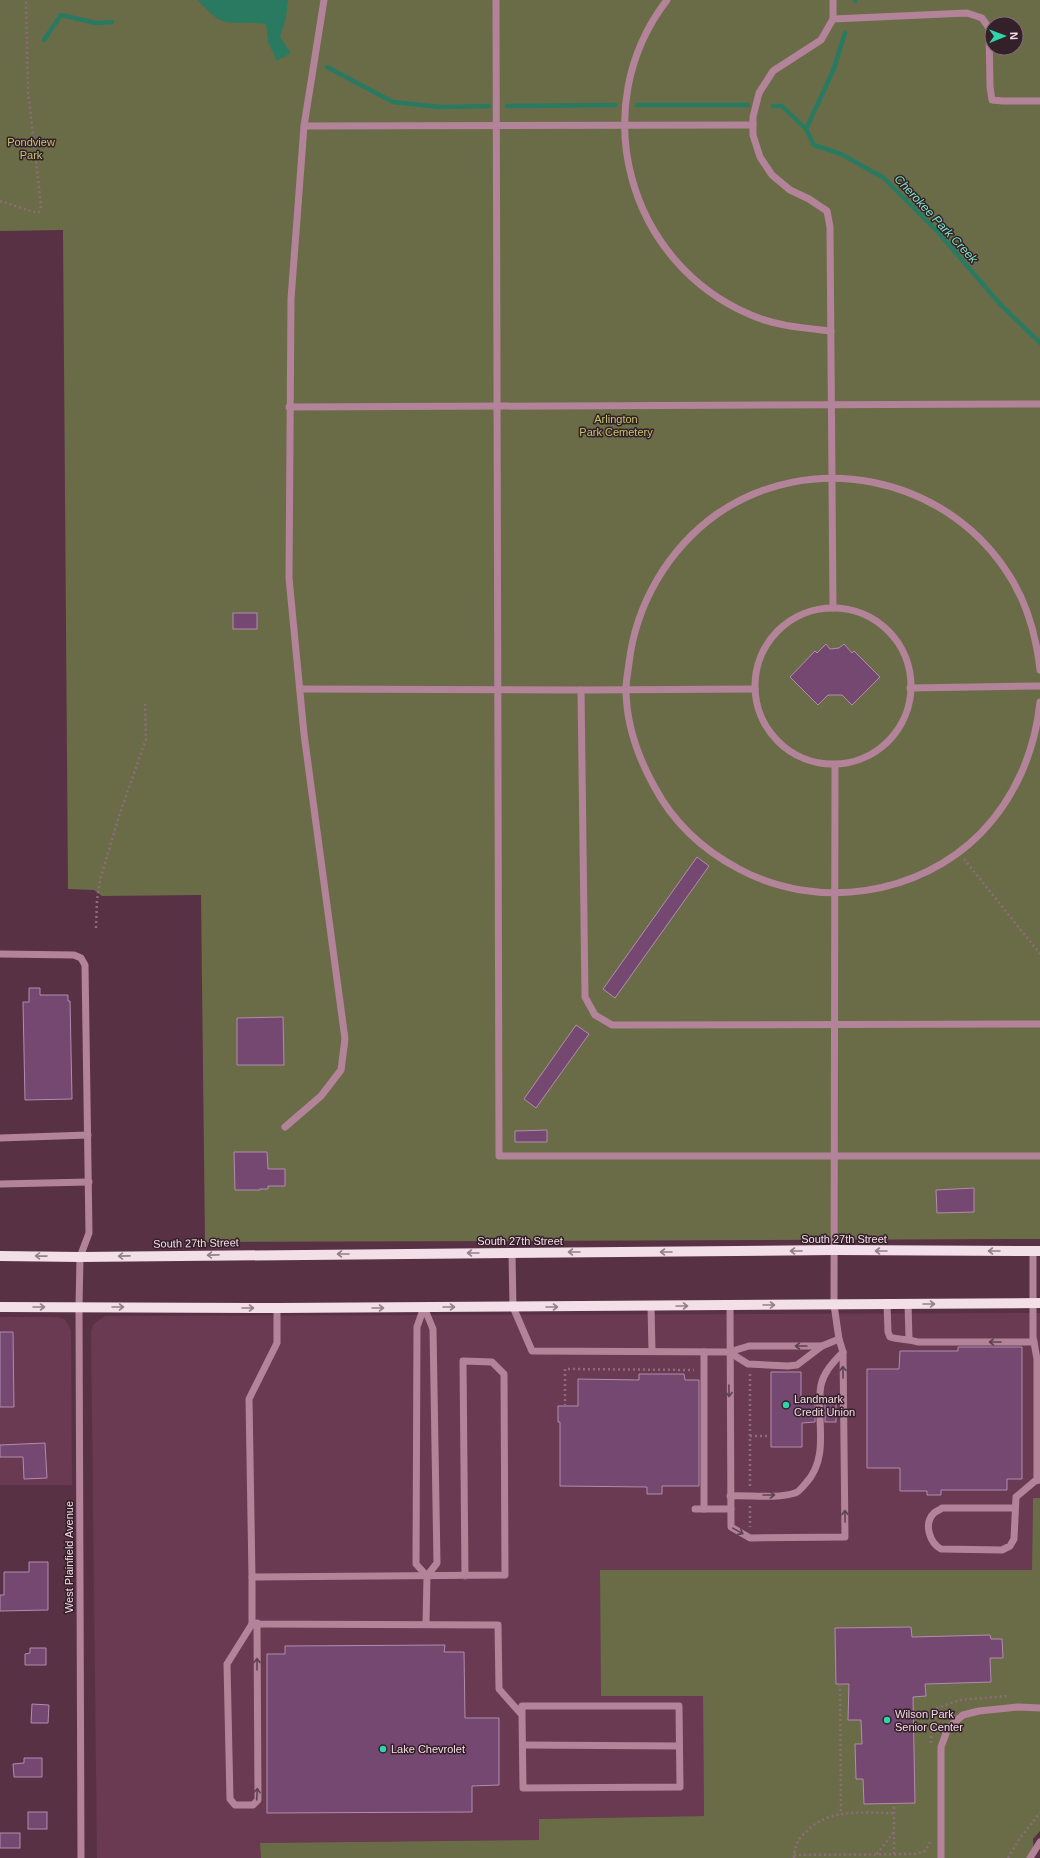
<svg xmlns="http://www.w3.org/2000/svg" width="1040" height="1858" font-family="Arial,sans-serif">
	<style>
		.built { fill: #693a51 }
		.green { fill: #6a6c47; fill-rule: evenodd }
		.water { fill: #2a7a62 }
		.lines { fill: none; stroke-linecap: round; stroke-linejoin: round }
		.stream { stroke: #2a7a62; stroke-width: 4.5 }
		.building { fill: #754871; stroke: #b28cae }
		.path { stroke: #8e6b7c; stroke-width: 2.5; stroke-dasharray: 2 3; stroke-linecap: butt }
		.minor { stroke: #b38399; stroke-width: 7 }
		.major { stroke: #f3dfe8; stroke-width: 10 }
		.oneway { stroke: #938088 }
		.oneway2 { stroke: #604350 }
		.poi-dot { fill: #30d4aa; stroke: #332029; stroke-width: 1.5 }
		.labels { text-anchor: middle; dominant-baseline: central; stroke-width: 3; stroke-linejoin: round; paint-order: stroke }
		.park-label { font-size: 11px; fill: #c3c66a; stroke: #332029 }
		.street-label { font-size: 11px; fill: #f6dbe7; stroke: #332029 }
		.poi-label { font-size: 11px; fill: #f6dbe7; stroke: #332029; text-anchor: start }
		.water-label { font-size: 12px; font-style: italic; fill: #7beac6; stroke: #332029 }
	</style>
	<rect width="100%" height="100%" fill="#593145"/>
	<g class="built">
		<path d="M1040 1313V1498H1033L1032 1570H600L601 1626 703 1696 704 1816 539 1819 540 1840 261 1843V1858H97L91 1332 93 1325 99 1320 105 1316Z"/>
		<path d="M0 1317H57L64 1319 68 1324 71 1331 72 1485H0Z"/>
	</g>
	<g class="green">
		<path d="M0 0H1040V1239L205 1242 201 895 102 896 94 890 68 889 63 230 0 231ZM992 24H1016V48H992Z"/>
		<path d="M1033 1498H1040V1831L1033 1839 1034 1858H261L260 1843 539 1840V1819L704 1816 703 1696H601L600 1570H1032Z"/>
	</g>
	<path class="water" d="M198 0H288L286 18 280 37 291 53 277 61 268 42 266 24C230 19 226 33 198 0Z"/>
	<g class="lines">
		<g class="stream">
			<path d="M855 1V0"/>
			<path d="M845 33 833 71 806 129 814 145 841 154 884 178 938 232 1000 304 1040 343"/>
			<path d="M44 40 61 15 96 23 112 22"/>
			<path d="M327 67 393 102 440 107 489 106"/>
			<path d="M637 105H748"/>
			<path d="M507 106 615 105"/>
			<path d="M773 106H782L806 129"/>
		</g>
	</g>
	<g class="building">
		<rect x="233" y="613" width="24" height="16"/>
		<path d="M826 644 830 649 839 648 844 644 852 653 854 651 880 677 852 705 842 695H828L818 705 790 677 815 651 817 653Z"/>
		<path d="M697 857 709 866 615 998 603 989Z"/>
		<path d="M29 988H40V995H68V1001H70L72 1099 25 1100 23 1002H29Z"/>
		<path d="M283 1017 284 1065H237V1018Z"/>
		<path d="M576 1025 589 1034 536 1108 524 1099Z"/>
		<path d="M547 1130V1142H515V1131Z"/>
		<path d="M234 1152H267L268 1169H285V1186H268V1189H260V1190H235Z"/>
		<path d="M974 1188V1212L937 1213 936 1190Z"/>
		<path d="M0 1332H13L14 1407H0Z"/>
		<path d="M958 1347H1022V1479H1007V1490H941V1495H927V1491H900V1468H867V1369H899L900 1351H958Z"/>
		<path d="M771 1372H801V1398H815V1422L802 1423V1447H771Z"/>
		<path d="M639 1374H684L685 1380H699V1486H662V1494H647V1487L560 1486V1422H558V1406H578V1379L639 1380Z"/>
		<rect x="825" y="1399" width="11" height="23"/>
		<path d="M45 1443 47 1478 24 1479 23 1457H0V1445Z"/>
		<path d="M29 1562H48V1610L0 1611V1595H4V1572H29Z"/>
		<path d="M911 1627 912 1637 990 1635 991 1639H1002L1003 1658H990L991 1682 925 1684 926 1696 913 1697 915 1803 864 1804 863 1779H856L855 1744H862L861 1720H848L849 1684H836L835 1628Z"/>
		<path d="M445 1645 444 1652H464L465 1718H499V1785L472 1786V1812L267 1813V1654H285V1646Z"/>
		<path d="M30 1648H46V1665H25V1654L30 1653Z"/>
		<path d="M32 1704 49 1705 48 1723H31Z"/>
		<path d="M24 1758H42V1777H14L13 1764 24 1763Z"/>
		<rect x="28" y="1812" width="19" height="17"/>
		<rect x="0" y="1833" width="20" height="15"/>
	</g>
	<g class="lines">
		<g class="path">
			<path d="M0 201 34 212H39L41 206 28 90 26 0"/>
			<path d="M964 859 1040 954"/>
			<path d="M96 928 97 900 100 880 119 816 146 739 145 704"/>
			<path d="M750 1374V1487"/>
			<path d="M565 1406V1369L694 1370"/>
			<path d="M750 1436H771"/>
			<path d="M750 1506V1527"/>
			<path d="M840 1684 841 1813"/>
			<path d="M931 1743V1734L937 1708 959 1700 1008 1696"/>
			<path d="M877 1854 893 1833"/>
			<path d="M894 1854V1804"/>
			<path d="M794 1855 916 1854 925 1851 930 1842"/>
			<path d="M794 1858C795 1843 797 1840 809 1829 832 1808 864 1813 893 1813"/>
			<path d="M1008 1858 1020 1838 1040 1813"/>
		</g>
		<g class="minor">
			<path d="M496 0 499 1156H1040"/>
			<path d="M667 0C585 106 627 263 751 315 776 326 803 328 831 331"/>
			<path d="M833 0V19L821 40 773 71 759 93 753 117V135L760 157 772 175 790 190 809 199 827 211 830 227 833 608"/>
			<path d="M833 19 967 13 982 18 989 28 990 87 992 100 1003 101H1040"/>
			<path d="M304 126 753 125"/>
			<path d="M289 407 1040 404"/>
			<circle cx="833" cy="686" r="78"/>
			<path d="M1040 670C1036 634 1026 599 1005 569 942 476 811 449 717 514 668 549 636 604 629 663 628 672 626 680 626 689 626 722 638 757 654 786 673 822 703 850 739 869 817 911 919 896 981 833 1016 797 1035 750 1040 702"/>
			<path d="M910 688 1040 686"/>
			<path d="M300 689 581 690"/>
			<path d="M755 689 581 690 585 997 595 1015 612 1025 1040 1024"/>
			<path d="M0 954 74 955 81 958 85 965 89 1233 80 1257 79 1307 81 1858"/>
			<path d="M285 1127 321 1096 341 1070 345 1039 304 734 289 578 291 299 304 126 324 0"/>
			<path d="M0 1138 88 1135"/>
			<path d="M0 1184 89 1182"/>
			<path d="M1033 1251V1337L1037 1359V1480"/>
			<path d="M512 1253 513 1307 532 1351 729 1352 749 1346H822L839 1339"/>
			<path d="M887 1304 888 1332 890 1337C899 1340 909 1339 918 1342H1034"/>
			<path d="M908 1304 909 1339"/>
			<path d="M730 1305 731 1527 750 1538 845 1537 843 1352 839 1339 834 1305 835 765"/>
			<path d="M651 1306 652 1351"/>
			<path d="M424 1307 433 1329 437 1563 427 1576 416 1564 417 1327Z"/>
			<path d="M277 1308V1343L249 1399 252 1577C336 1576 421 1576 505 1575L504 1374 492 1362 463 1361 465 1576"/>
			<path d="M704 1352V1509"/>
			<path d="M729 1352 748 1364 788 1366 797 1365 822 1346"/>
			<path d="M730 1496C751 1495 775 1499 795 1493 799 1492 803 1486 806 1483 831 1456 815 1417 821 1385 824 1371 834 1362 843 1352"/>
			<path d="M1015 1508H942C940 1510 936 1511 934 1513 923 1524 930 1543 941 1549L1002 1550 1010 1546 1014 1539 1016 1497 1035 1481 1040 1480"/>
			<path d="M695 1509H731"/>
			<path d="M252 1577V1624L498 1625 499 1689 522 1715 523 1788 680 1787 679 1706H522V1715"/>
			<path d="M252 1624 227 1664 230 1799 235 1805H253L258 1800 257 1623"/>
			<path d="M426 1624 427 1576"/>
			<path d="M523 1745 679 1746"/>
			<path d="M941 1858V1747L948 1728 963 1715 979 1711 1018 1707 1040 1708"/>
			<path d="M1030 1858 1040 1842"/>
		</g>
		<g class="major">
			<path d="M0 1256 80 1257 835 1250 1040 1251"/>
			<path d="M0 1307 277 1308 1040 1303"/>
		</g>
	</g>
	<defs><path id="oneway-shaft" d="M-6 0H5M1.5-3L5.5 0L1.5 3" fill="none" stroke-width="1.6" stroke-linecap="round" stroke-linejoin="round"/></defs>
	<g class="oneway">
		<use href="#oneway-shaft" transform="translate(796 1251) rotate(180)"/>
		<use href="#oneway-shaft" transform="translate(881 1251) rotate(-180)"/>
		<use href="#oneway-shaft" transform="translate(994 1251) rotate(-180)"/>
		<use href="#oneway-shaft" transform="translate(574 1252) rotate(180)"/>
		<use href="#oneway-shaft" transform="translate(666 1252) rotate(180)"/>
		<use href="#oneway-shaft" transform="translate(473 1253) rotate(180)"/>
		<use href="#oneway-shaft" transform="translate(343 1254) rotate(180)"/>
		<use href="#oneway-shaft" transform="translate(213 1255) rotate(179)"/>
		<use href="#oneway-shaft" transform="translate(41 1256) rotate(-179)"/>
		<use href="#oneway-shaft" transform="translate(124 1256) rotate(179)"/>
		<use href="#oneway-shaft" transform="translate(929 1304)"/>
		<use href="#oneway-shaft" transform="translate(769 1305)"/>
		<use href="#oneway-shaft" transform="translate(682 1306)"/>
		<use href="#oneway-shaft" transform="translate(39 1307)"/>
		<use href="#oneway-shaft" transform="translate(118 1307)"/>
		<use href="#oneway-shaft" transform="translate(449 1307)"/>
		<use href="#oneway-shaft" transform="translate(552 1307)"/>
		<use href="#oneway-shaft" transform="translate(248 1308)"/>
		<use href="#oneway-shaft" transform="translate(378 1308)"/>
	</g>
	<g class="oneway2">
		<use href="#oneway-shaft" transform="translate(995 1342) rotate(180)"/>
		<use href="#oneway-shaft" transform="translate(801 1346) rotate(180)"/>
		<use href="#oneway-shaft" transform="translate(843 1372) rotate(-91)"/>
		<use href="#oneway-shaft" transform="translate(729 1391) rotate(89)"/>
		<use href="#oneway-shaft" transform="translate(769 1495)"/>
		<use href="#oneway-shaft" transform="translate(845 1516) rotate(-91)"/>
		<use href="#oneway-shaft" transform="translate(738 1531) rotate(29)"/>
		<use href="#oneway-shaft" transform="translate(257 1664) rotate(-90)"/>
		<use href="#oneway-shaft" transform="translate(257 1794) rotate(-87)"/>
	</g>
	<g class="poi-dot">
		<circle cx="786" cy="1405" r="4"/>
		<circle cx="887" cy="1720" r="4"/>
		<circle cx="383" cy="1749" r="4"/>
	</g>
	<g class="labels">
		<g class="park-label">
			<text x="31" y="142">Pondview<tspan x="31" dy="13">Park</tspan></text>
			<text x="616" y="419">Arlington<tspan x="616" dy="13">Park Cemetery</tspan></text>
		</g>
		<g class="street-label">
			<text x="844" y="1239">South 27th Street</text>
			<text x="520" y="1241">South 27th Street</text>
			<text transform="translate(196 1243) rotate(-1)">South 27th Street</text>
			<text transform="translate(69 1557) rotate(-90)">West Plainfield Avenue</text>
		</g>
		<g class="poi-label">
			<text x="794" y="1399">Landmark<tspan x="794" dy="13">Credit Union</tspan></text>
			<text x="895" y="1714">Wilson Park<tspan x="895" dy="13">Senior Center</tspan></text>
			<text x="391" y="1749">Lake Chevrolet</text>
		</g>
		<g class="water-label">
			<text transform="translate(936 219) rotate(47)">Cherokee Park Creek</text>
		</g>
	</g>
	<g transform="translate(1004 36) rotate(89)"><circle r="19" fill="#332029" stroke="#816b75"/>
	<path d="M0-3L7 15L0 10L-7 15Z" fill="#30d4aa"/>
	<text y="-6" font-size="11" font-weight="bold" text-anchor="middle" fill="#f6dbe7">N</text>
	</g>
</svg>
